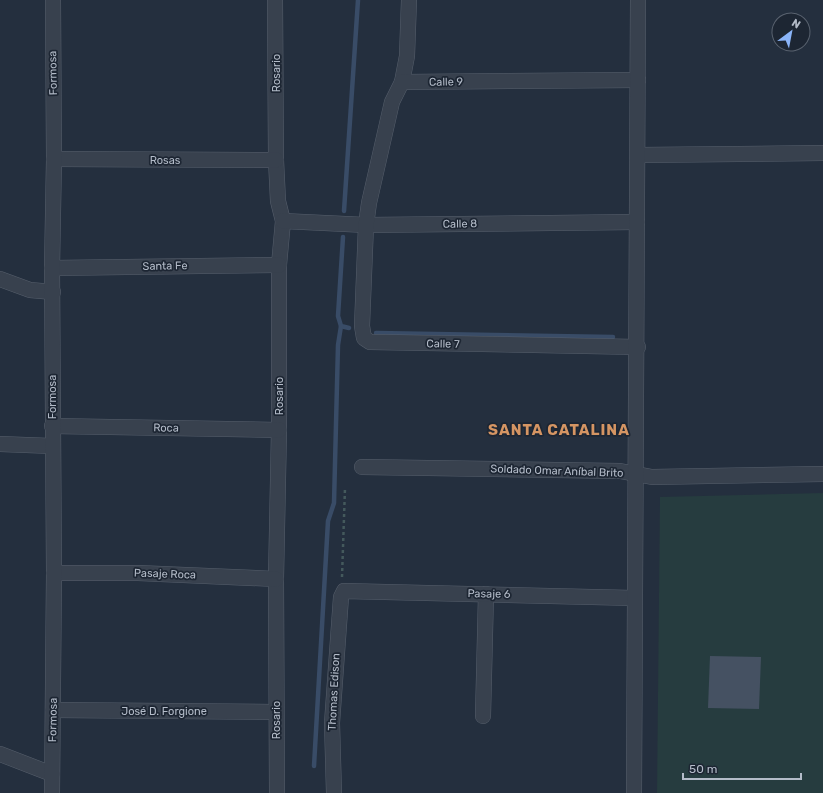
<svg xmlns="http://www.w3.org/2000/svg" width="823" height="793" font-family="Rubik,sans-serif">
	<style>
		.green { fill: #263c3f }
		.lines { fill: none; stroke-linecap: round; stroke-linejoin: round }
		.stream { stroke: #394c67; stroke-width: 4.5 }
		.building { fill: #455162 }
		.minor-casing { stroke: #565f6c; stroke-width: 16 }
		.path { stroke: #44595c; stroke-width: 2.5; stroke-dasharray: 3 3; stroke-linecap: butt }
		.minor { stroke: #38414e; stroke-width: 15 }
		.labels { text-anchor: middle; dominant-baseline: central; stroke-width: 3.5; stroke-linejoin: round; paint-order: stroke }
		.street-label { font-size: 11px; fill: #b4bcc9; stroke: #1d2633 }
		.district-label { font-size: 15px; font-weight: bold; letter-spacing: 1px; fill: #d59563; stroke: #1d2633 }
	</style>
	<rect width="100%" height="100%" fill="#242f3e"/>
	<path class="green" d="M823 493V793H657L660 497Z"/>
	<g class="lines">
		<g class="stream">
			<path d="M344 211 358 0"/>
			<path d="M343 237 338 316 341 326 349 328"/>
			<path d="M376 333 613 337"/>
			<path d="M314 766 328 521 334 503 338 345 341 326"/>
		</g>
	</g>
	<path class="building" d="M710 656 761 657 759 709 708 708Z"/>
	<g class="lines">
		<g class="minor-casing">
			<g id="minor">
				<path d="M275 0 276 160 278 201 283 221 279 265V430L276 579 277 793"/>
				<path d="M402 82 407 56 409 0"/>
				<path d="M638 155 823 153"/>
				<path d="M54 159 276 160"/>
				<path d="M283 221 366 225 637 222"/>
				<path d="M52 268 279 265"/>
				<path d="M0 279 30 290 53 292"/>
				<path d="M638 347 370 342 364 338 362 326 366 225 369 203 392 102 402 82 638 80"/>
				<path d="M52 426 279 430"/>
				<path d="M0 444 52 446"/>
				<path d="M362 467 620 471 652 477 823 474"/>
				<path d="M54 573H138L276 579"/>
				<path d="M53 710 276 712"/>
				<path d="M483 716 486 594"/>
				<path d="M0 754 52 774"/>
				<path d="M52 793 54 573 52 268 54 159 53 0"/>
				<path d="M334 793 332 723 341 597 344 591 634 598"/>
				<path d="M634 793 638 0"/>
			</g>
		</g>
		<path class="path" d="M342 577 345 488"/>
		<use href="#minor" class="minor"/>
	</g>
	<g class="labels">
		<g class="street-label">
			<text transform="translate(53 73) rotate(-91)">Formosa</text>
			<text transform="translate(276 73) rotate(-90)">Rosario</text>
			<text transform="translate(446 82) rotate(-1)">Calle 9</text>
			<text x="165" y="160">Rosas</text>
			<text transform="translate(460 224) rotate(-1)">Calle 8</text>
			<text transform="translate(165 266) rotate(-1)">Santa Fe</text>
			<text transform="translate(443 344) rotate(1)">Calle 7</text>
			<text transform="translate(279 396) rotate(-90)">Rosario</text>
			<text transform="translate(52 397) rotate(-90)">Formosa</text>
			<text transform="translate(166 428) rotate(1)">Roca</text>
			<text transform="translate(557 471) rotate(2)">Soldado Omar Aníbal Brito</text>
			<text transform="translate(165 574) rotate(2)">Pasaje Roca</text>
			<text transform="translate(489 594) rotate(1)">Pasaje 6</text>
			<text transform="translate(334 692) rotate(-87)">Thomas Edison</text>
			<text x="164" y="711">José D. Forgione</text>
			<text transform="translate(53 720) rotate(-89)">Formosa</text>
			<text transform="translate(276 720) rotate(-90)">Rosario</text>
		</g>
		<g class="district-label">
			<text x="559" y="430">SANTA CATALINA</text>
		</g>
	</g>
	<g transform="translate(791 32) rotate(32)"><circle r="19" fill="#1d2633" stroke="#59626f"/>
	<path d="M0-3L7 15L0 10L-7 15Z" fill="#8ab4f8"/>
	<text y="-6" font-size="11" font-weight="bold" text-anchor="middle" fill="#b4bcc9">N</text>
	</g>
	<path d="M683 773v6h118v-6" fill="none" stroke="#b4bcc9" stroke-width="2"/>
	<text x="689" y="773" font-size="12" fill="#b4bcc9" stroke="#1d2633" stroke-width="3" paint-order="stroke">50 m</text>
</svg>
